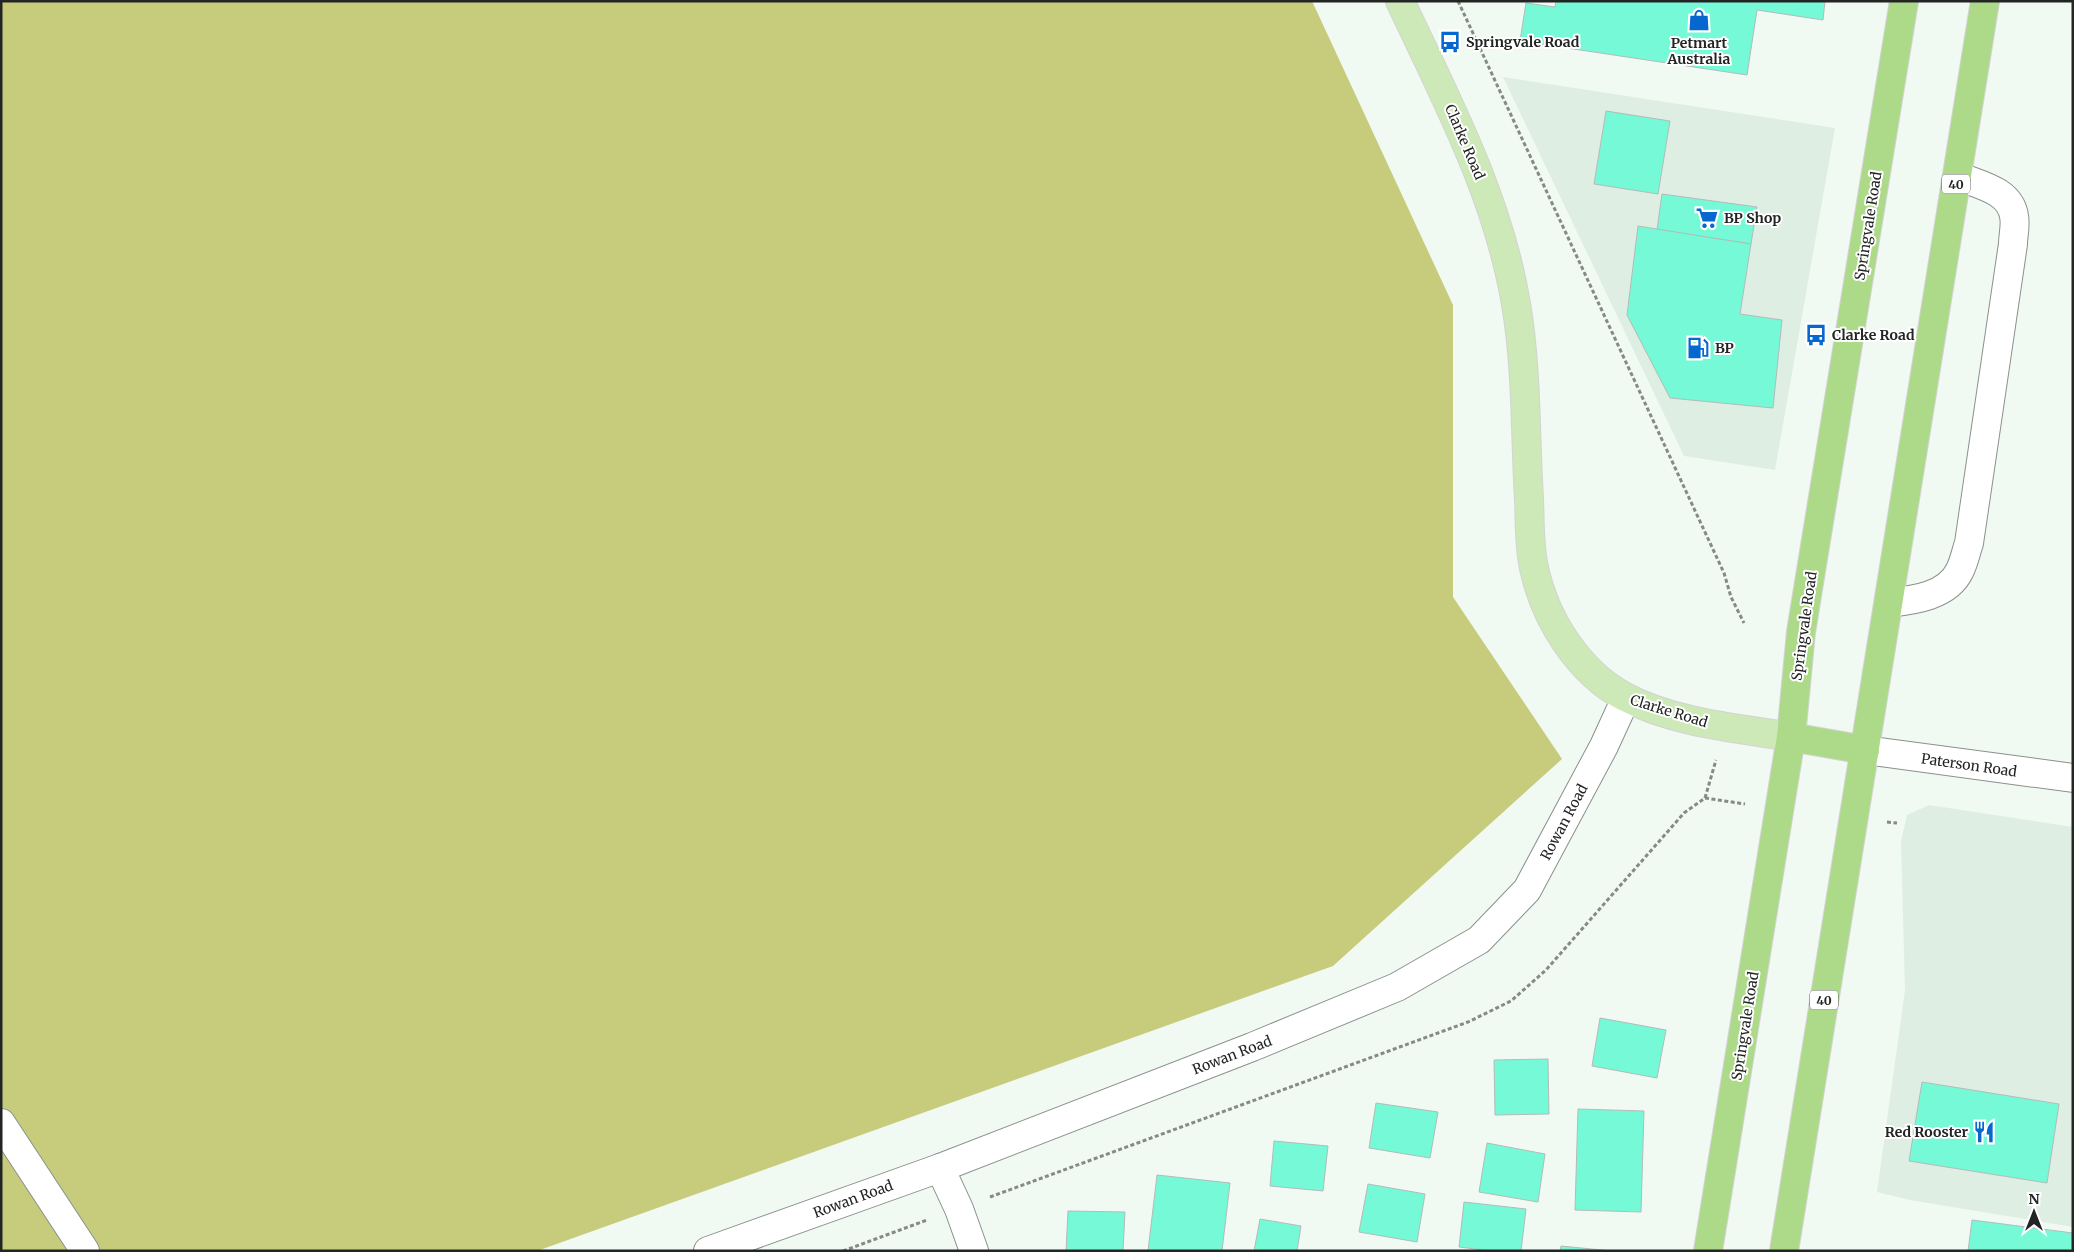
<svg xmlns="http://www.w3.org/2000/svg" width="2074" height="1252" font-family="Merriweather,serif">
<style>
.built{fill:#dfeee3}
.green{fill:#c7cc7c}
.building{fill:#75f9d6;stroke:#b2bcb9}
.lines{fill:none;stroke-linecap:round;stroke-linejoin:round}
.minor-casing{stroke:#8a918c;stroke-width:30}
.major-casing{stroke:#d3d3d3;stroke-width:30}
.highway-casing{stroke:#d3d3d3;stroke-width:30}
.path{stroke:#858a86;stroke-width:3;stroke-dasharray:4 2.5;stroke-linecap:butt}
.minor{stroke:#fff;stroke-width:28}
.major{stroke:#cee9b8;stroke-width:28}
.highway{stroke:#adda88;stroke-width:28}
.labels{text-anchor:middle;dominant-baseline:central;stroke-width:4;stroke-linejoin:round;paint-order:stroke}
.shield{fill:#fff;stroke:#646665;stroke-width:1}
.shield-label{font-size:12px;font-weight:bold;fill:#222523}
.poi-label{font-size:14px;font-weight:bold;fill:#222523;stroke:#fff;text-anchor:start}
.street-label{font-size:14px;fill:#222523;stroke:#fff}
</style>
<rect width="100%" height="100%" fill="#f1f9f3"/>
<!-- built -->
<g class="built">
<path d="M1503 77 1835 128 1775 470 1684 456Z"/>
<path d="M1929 805 2073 827V1227L1910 1200 1877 1192 1905 990 1901 841 1907 815Z"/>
</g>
<!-- green -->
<path class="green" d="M1 1H1312L1453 305V597L1562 759 1333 966 537 1251H1Z"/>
<!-- building -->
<g class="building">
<path d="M1556 1H1825L1823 20 1757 10 1747 75 1520 41 1526 3 1555 7Z"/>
<path d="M1606 111 1670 121 1658 194 1594 184Z"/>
<path d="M1662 194 1757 207 1751 244 1657 230Z"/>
<path d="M1638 226 1751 244 1740 314 1782 320 1773 408 1670 398 1627 315Z"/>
<path d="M1600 1018 1666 1030 1657 1078 1592 1066Z"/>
<path d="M1548 1059 1549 1114 1495 1115 1494 1060Z"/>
<path d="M1922 1082 2059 1104 2047 1183 1909 1161Z"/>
<path d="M1376 1103 1438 1112 1430 1158 1369 1148Z"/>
<path d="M1578 1109 1644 1111 1641 1212 1575 1210Z"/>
<path d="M1274 1141 1328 1146 1323 1191 1270 1186Z"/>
<path d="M1487 1143 1545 1154 1538 1202 1479 1192Z"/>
<path d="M1157 1175 1230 1183 1222 1251H1148Z"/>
<path d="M1368 1184 1425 1194 1417 1242 1359 1232Z"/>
<path d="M1464 1202 1526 1209 1521 1251H1491L1459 1247Z"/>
<path d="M1068 1211 1125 1212 1123 1251H1066Z"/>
<path d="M1260 1219 1301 1226 1297 1251H1254Z"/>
<path d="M1972 1220 2073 1233V1251H1968Z"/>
<path d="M1561 1246 1612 1251H1560Z"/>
</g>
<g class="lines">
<!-- minor casing -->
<g class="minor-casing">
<g id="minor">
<path d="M1889 603C1914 600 1948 596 1960 570 1964 562 1966 552 1969 543L2013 244C2013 235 2016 225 2014 216 2010 190 1979 185 1958 176"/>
<path d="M1865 750 2073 778"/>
<path d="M1 1123 85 1251"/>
<path d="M940 1168 959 1209 974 1251"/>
<path d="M708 1251 940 1168 1252 1047 1397 987 1479 940 1527 890 1604 746 1626 698"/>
</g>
</g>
<!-- major casing -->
<g class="major-casing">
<path id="major" d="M1400 1C1446 99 1498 196 1516 304 1527 368 1525 434 1529 499 1530 521 1529 546 1534 568 1545 619 1578 672 1625 697 1675 723 1736 728 1791 737"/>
</g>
<!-- highway casing -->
<g class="highway-casing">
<g id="highway">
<path d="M1791 737 1865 750"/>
<path d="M1708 1251 1791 737 1801 632 1904 1"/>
<path d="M1784 1251 1985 1"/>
</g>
</g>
<!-- path -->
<g class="path">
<path d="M1458 1 1724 573 1731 597 1744 623"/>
<path d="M1705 798 1745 804"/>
<path d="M1887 822 1897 823"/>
<path d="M990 1197 1468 1022 1511 1001 1546 970 1684 813 1705 798 1716 760"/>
<path d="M843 1251 927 1220"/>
</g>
<!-- minor -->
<use href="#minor" class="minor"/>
<!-- major -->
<use href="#major" class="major"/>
<!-- highway -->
<use href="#highway" class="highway"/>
</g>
<!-- icons -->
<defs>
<g id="shop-bare" transform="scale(1.725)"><path d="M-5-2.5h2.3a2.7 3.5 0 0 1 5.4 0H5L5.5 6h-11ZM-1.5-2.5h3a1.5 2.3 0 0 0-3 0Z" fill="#0667cf" stroke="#fff" stroke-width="2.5" paint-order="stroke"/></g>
<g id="bus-bare" transform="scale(1.725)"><path d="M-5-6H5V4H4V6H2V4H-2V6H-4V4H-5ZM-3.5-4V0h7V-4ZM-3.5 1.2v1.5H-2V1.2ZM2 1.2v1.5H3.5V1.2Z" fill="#0667cf" stroke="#fff" stroke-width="2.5" paint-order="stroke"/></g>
<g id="supermarket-bare" transform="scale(1.725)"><path d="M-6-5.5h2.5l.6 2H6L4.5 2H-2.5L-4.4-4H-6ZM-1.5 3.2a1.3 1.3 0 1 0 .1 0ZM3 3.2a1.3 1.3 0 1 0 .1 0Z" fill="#0667cf" stroke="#fff" stroke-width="2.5" paint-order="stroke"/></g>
<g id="fuel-bare" transform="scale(1.725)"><path d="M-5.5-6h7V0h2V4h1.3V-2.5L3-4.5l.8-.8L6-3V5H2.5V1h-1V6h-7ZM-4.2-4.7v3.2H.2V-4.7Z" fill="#0667cf" stroke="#fff" stroke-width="2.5" paint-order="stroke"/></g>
<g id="restaurant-bare" transform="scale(1.725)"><path d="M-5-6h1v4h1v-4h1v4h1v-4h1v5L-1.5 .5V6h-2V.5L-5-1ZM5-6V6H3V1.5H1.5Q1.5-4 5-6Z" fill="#0667cf" stroke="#fff" stroke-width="2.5" paint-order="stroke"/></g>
</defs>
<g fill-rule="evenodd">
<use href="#shop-bare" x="1699" y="20"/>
<use href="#bus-bare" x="1450" y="42"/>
<use href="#supermarket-bare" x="1707" y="218"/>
<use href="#bus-bare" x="1816" y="335"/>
<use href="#fuel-bare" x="1698" y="348"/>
<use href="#restaurant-bare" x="1984" y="1132"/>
</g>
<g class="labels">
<!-- shield labels -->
<g class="shield">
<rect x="1942" y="174.5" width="28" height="19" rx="4"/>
<rect x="1810" y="990.5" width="28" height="19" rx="4"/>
</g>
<g class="shield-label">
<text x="1956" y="184">40</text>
<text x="1824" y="1000">40</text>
</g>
<!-- poi labels -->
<g class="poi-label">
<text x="1466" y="42">Springvale Road</text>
<text x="1699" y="43" text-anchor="middle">Petmart<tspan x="1699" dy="16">Australia</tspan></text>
<text x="1724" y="218">BP Shop</text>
<text x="1832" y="335">Clarke Road</text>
<text x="1715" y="348">BP</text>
<text x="1968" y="1132" text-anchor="end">Red Rooster</text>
</g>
<!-- street labels -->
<g class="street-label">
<text transform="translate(1465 142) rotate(67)">Clarke Road</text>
<text transform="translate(1868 226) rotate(-81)">Springvale Road</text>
<text transform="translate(1804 626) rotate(-82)">Springvale Road</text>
<text transform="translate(1669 711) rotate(17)">Clarke Road</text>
<text transform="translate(1969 765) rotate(8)">Paterson Road</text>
<text transform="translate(1564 822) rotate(-62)">Rowan Road</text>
<text transform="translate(1745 1026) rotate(-81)">Springvale Road</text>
<text transform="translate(1232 1055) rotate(-21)">Rowan Road</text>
<text transform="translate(853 1199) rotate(-20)">Rowan Road</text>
</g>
</g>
<!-- border -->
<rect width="2074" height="1252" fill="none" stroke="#222523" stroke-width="5"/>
<!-- north arrow -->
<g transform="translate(2034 1212)" stroke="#ffffff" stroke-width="4" paint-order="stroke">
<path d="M0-4L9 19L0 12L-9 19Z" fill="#222523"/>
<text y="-8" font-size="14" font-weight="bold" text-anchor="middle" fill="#222523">N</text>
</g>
</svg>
